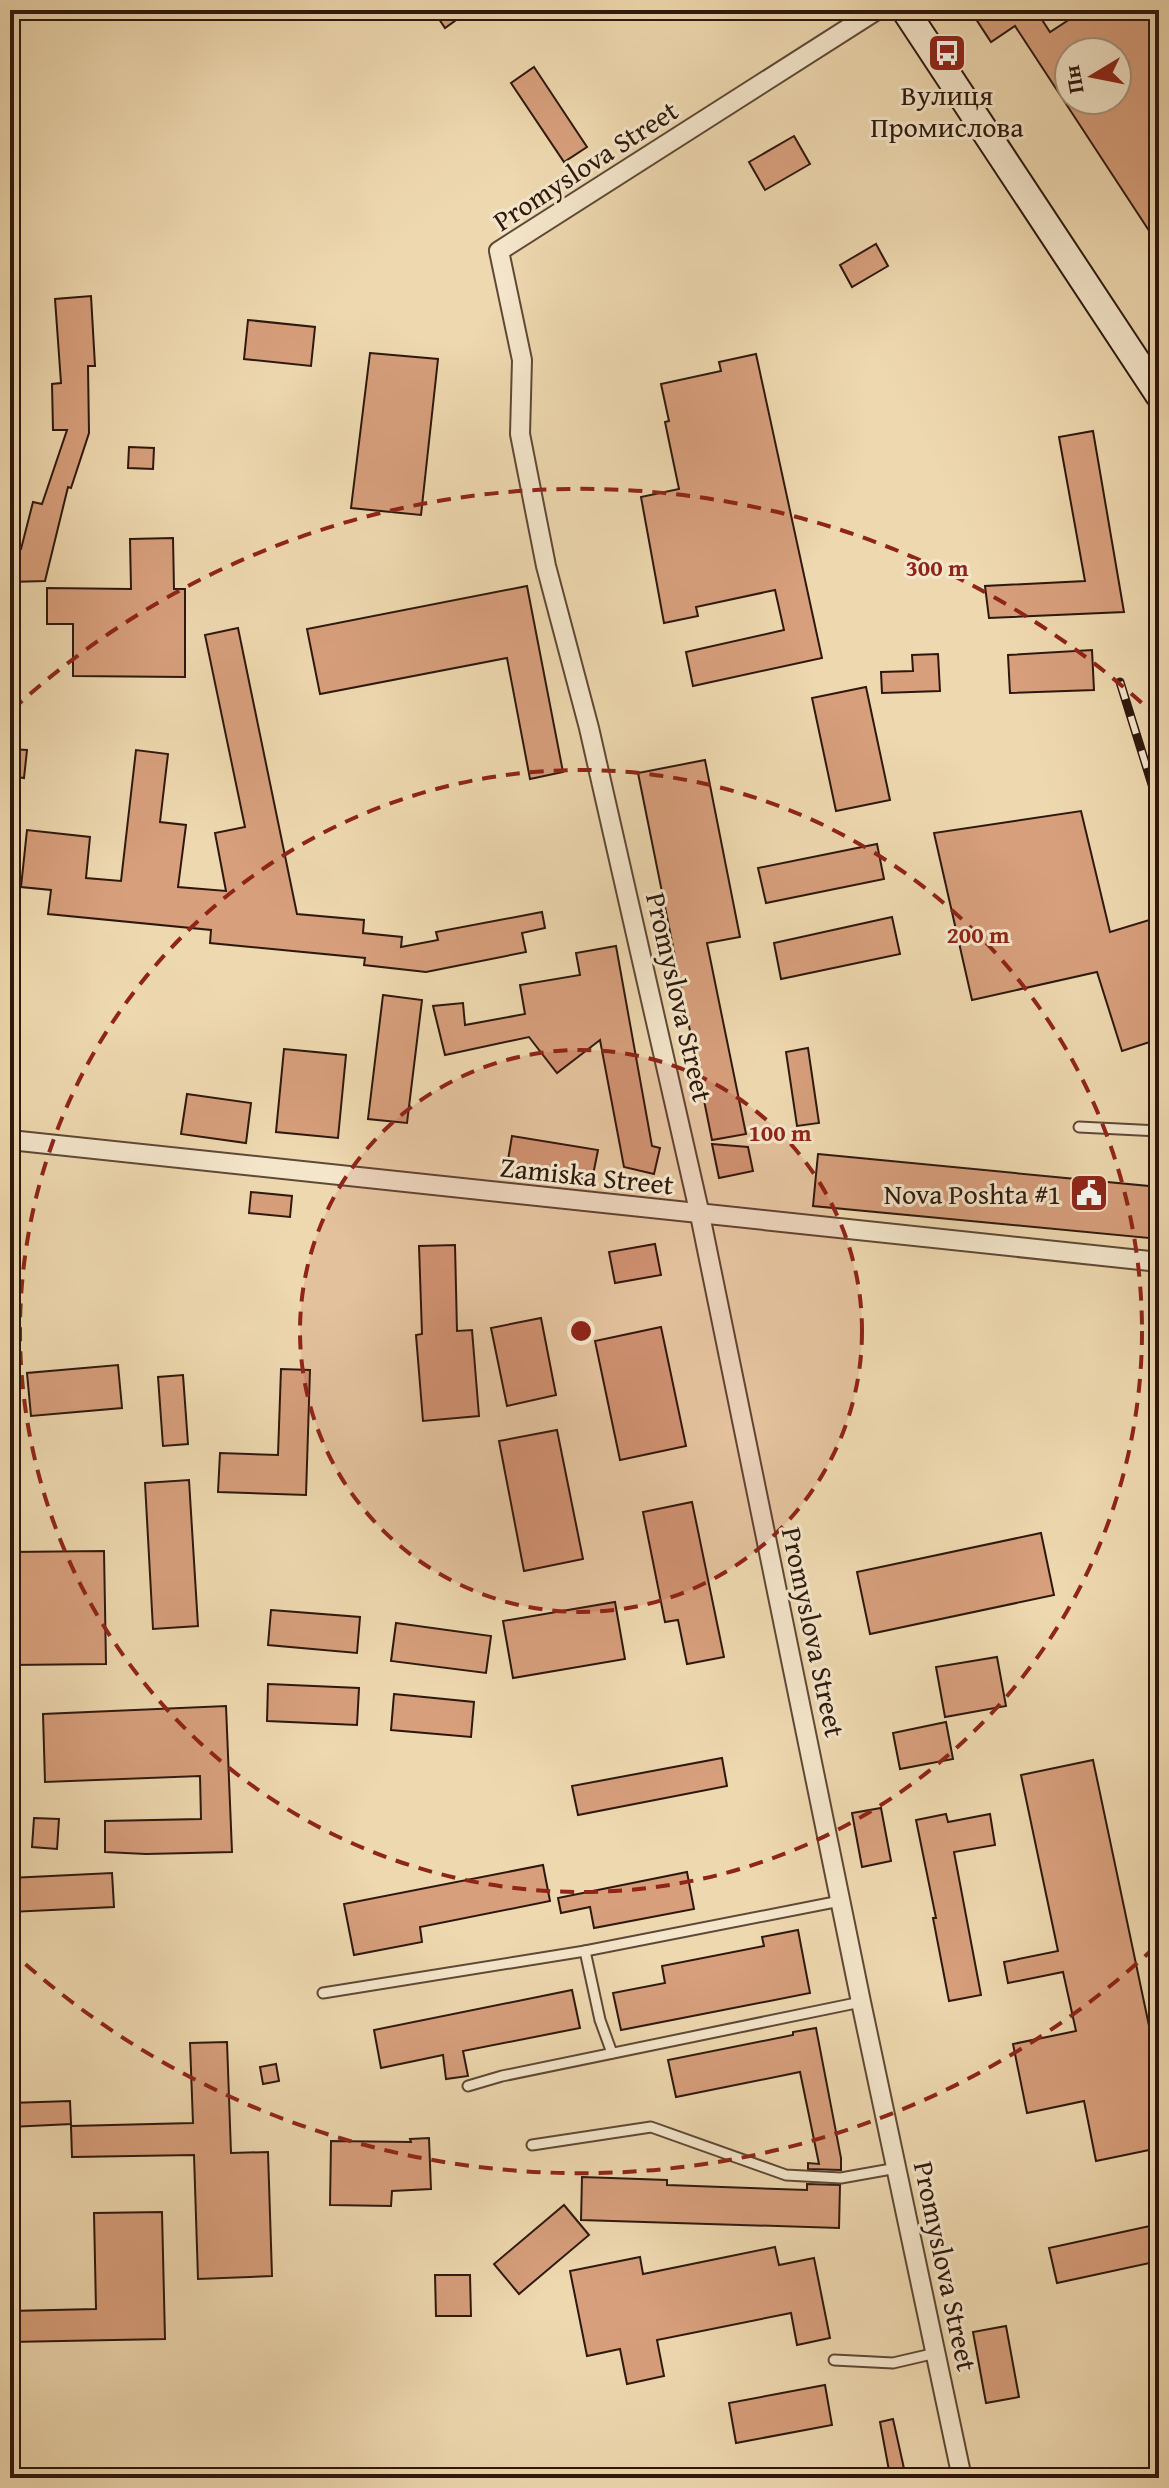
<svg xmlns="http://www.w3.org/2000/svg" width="1169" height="2488" font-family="'Gentium Book Plus',serif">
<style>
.building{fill:#d79f7c;stroke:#2e180d;stroke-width:2;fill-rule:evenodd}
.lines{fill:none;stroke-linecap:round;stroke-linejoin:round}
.lane-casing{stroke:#5e4836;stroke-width:13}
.street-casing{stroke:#5e4836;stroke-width:22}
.secondary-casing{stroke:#2e180d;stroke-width:30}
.lane{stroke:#f4e6cb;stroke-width:9}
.street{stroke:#f4e6cb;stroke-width:18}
.secondary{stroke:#f4e6cb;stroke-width:26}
.rail-casing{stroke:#2e180d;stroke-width:9}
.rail{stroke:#f4e6cb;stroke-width:6;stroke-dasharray:18;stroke-linecap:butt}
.ring{fill:none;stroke:#8f2418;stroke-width:4;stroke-dasharray:14 10}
.labels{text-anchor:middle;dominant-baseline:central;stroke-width:6;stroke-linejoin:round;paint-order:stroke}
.poi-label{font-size:28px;fill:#2e180d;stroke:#f4e6cb}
.street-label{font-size:28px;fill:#2e180d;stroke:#f4e6cb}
.centre{fill:#8f2418;stroke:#f4e6cb;stroke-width:4}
.ring-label{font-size:24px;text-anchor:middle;font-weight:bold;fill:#8f2418;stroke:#f4e6cb;stroke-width:6;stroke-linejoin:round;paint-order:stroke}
</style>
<rect width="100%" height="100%" fill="#eed8af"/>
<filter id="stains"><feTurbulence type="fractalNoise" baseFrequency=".0025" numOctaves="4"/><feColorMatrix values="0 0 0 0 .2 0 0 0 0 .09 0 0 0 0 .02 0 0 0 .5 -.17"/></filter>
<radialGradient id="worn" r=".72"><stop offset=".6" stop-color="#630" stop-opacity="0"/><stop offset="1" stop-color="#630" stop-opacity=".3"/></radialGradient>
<!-- building -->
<g class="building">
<path d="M433 10H470L445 28Z"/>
<path d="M970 10H1040L1037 12 1050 32 1084 10H1159V246L1015 26 991 42ZM1069 52H1117V100H1069Z"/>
<path d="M534 67 587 147 564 162 511 83Z"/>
<path d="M794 136 810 164 765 190 749 162Z"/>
<path d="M876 244 888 266 852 287 840 265Z"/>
<path d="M91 296 95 366H88L89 433 71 488 68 487 45 581 10 582V549H21L33 502 42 504 67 430H53L52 384 61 383 55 299Z"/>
<path d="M248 320 315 327 311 366 244 359Z"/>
<path d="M370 353 438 359 421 515 351 508Z"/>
<path d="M756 354 822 658 693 686 686 652 784 630 775 590 696 607 698 616 664 623 641 497 679 489 665 422 669 421 661 384 721 371 719 362Z"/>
<path d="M1093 431 1124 612 989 618 985 586 1085 581 1059 437Z"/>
<path d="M129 447 154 448 153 469 128 468Z"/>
<path d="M173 538 174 589H185V677L73 676V624H47V588L131 589 130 539Z"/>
<path d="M527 586 563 772 530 779 507 658 320 694 307 629Z"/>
<path d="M238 628 297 914 364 920 363 933 402 937 401 947 438 940 436 932 542 912 545 928 522 933 526 952 426 972 364 965 365 958 210 943 211 930 48 914 51 890 21 887 27 830 90 837 86 878 121 881 136 750 168 754 160 822 186 825 178 887 226 891 215 833 245 827 205 635Z"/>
<path d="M1092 650 1094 690 1010 693 1008 655Z"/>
<path d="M938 654 940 691 882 693 881 672 913 671 912 655Z"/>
<path d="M866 687 890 800 836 811 812 698Z"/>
<path d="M10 749 27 750 24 778 10 776Z"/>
<path d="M705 760 740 937 707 943 746 1134 712 1140 638 773Z"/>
<path d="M1081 811 1110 932 1159 917V1039L1122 1051 1097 972 972 1000 934 833Z"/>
<path d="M877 844 884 879 766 903 758 868Z"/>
<path d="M892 917 900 954 781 979 774 943Z"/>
<path d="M616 946 652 1146 660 1148 654 1174 624 1167 600 1040 557 1073 529 1037 445 1055 433 1006 463 1003 465 1025 525 1014 520 985 580 975 576 953Z"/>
<path d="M383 995 422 1000 407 1123 368 1119Z"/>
<path d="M808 1048 819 1123 797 1126 786 1052Z"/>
<path d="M284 1049 346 1055 338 1138 276 1132Z"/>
<path d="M187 1094 251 1103 246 1143 181 1134Z"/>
<path d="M512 1136 598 1150 592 1180 507 1166Z"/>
<path d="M712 1144 748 1147 753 1171 719 1178Z"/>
<path d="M818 1154 1159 1187V1239L813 1206Z"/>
<path d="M251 1192 292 1196 290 1217 249 1213Z"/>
<path d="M655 1244 661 1275 615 1283 609 1252Z"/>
<path d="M455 1245 457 1331 472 1330 479 1416 423 1421 416 1335 422 1334 419 1246Z"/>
<path d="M541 1318 556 1395 507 1406 491 1328Z"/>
<path d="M661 1327 686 1446 620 1460 595 1341Z"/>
<path d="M118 1365 122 1408 31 1416 27 1373Z"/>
<path d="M281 1369 310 1370 306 1495 218 1492 220 1453 278 1455Z"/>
<path d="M183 1375 188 1444 163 1446 158 1377Z"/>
<path d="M557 1430 583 1559 524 1571 499 1441Z"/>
<path d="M189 1480 198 1626 153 1629 145 1483Z"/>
<path d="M692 1502 724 1657 687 1664 678 1620 665 1622 643 1512Z"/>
<path d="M1041 1533 1054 1595 870 1634 857 1572Z"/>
<path d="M104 1551 106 1664 10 1665V1552Z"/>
<path d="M615 1602 625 1659 513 1678 503 1621Z"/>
<path d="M271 1610 360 1617 357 1653 268 1645Z"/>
<path d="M396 1623 491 1636 486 1673 391 1661Z"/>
<path d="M997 1657 1006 1706 945 1717 936 1667Z"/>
<path d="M268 1684 359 1688 357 1725 267 1721Z"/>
<path d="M394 1694 474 1702 471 1737 391 1730Z"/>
<path d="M226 1706 232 1852 146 1854 105 1852V1821L201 1819 200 1776 45 1782 43 1714Z"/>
<path d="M946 1722 953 1759 900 1769 893 1733Z"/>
<path d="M722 1758 727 1786 578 1815 572 1786Z"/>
<path d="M1093 1760 1159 2073V2148L1096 2161 1084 2101 1027 2113 1013 2044 1076 2031 1063 1972 1008 1983 1004 1962 1058 1951 1021 1775Z"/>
<path d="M881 1808 891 1861 862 1867 852 1813Z"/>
<path d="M946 1814 948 1822 990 1814 995 1845 954 1852 981 1995 949 2001 933 1918H936L916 1820Z"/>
<path d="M34 1818 59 1819 57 1849 32 1847Z"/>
<path d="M543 1865 550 1901 420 1927 422 1942 354 1955 344 1904Z"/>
<path d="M687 1872 694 1909 594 1928 590 1907 561 1913 558 1898Z"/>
<path d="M112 1873 114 1907 10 1912V1878Z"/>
<path d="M798 1930 810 1993 621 2030 613 1993 665 1983 662 1966 764 1946 762 1937Z"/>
<path d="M572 1990 580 2028 463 2051 468 2076 446 2079 443 2055 381 2068 374 2030Z"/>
<path d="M816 2028 841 2158V2170L808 2169V2163L819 2164 800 2072 676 2097 668 2060 793 2035V2032Z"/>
<path d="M227 2042 231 2153 268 2152 272 2276 198 2279 194 2155 72 2157 71 2126 193 2123 190 2043Z"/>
<path d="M276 2064 279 2081 263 2084 260 2067Z"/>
<path d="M70 2101 71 2124 10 2127V2103Z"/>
<path d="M429 2138 431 2189 392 2191 391 2206 330 2205 331 2141 411 2142 410 2139Z"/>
<path d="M582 2177 667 2180V2185L807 2190V2184L840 2185 839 2228 581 2220Z"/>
<path d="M564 2205 589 2235 519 2294 494 2264Z"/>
<path d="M162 2212 165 2339 10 2342V2311L96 2309 94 2213Z"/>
<path d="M1159 2224V2261L1057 2283 1049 2248Z"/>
<path d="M775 2247 779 2265 814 2258 830 2338 797 2345 791 2313 657 2340 664 2376 627 2384 620 2349 587 2356 570 2271 640 2257 643 2274Z"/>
<path d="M435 2275H470L471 2316H436Z"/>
<path d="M1006 2326 1019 2397 986 2403 973 2332Z"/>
<path d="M825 2385 832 2425 736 2443 729 2403Z"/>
<path d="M893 2419 905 2473 890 2476 880 2422Z"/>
</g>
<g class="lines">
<!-- lane casing -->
<g class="lane-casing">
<g id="lane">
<path d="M1079 1127 1159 1131"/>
<path d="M585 1951 840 1901"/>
<path d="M323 1993 585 1951 600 2020 612 2053"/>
<path d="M468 2086 502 2076 861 2002"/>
<path d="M532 2145 651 2127 786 2175 841 2178 897 2168"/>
<path d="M834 2360 893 2363 936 2353"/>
</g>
</g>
<!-- street casing -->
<g class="street-casing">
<g id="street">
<path d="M877 10 499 251 522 360 520 434 546 566 589 728 700 1215 861 2002 962 2478"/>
<path d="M10 1140 1159 1262"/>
</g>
</g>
<!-- secondary casing -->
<g class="secondary-casing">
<path id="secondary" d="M905 10 1159 395"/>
</g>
<!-- lane -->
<use href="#lane" class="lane"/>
<!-- street -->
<use href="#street" class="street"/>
<!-- secondary -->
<use href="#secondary" class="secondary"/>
<!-- rail casing -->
<g class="rail-casing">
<path id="rail" d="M1120 682 1159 807"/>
</g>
<!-- rail -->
<use href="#rail" class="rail"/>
</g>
<!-- distance rings -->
<circle cx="581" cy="1331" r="281" fill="#8f2418" fill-opacity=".12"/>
<g class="ring">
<circle cx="581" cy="1331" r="281"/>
<circle cx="581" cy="1331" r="561"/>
<path d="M1155 1947A842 842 0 0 1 12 1952M12 710A842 842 0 0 1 1155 715"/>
</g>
<!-- icons -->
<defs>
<g id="bus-square" transform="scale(2)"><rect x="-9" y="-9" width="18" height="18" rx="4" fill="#8f2418" stroke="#f4e6cb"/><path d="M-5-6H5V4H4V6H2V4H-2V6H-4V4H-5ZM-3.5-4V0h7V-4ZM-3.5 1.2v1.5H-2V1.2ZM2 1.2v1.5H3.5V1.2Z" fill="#fff"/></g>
<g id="civic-square" transform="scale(2)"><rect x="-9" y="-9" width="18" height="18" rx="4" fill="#8f2418" stroke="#f4e6cb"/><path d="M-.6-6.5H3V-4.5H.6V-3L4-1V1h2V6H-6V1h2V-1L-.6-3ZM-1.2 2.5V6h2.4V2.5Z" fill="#fff"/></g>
</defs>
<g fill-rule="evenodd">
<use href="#bus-square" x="947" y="53"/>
<use href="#civic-square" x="1089" y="1193"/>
</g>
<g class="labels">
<!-- poi labels -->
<g class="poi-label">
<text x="947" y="94">Вулиця<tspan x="947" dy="32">Промислова</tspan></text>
<text x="1061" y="1193" text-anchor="end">Nova Poshta #1</text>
</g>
<!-- street labels -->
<g class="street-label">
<text transform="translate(585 165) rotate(-33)">Promyslova Street</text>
<text transform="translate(680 997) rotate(77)">Promyslova Street</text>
<text transform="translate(587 1175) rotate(6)">Zamiska Street</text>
<text transform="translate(814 1632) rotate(78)">Promyslova Street</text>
<text transform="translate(946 2266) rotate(78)">Promyslova Street</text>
</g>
</g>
<circle cx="581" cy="1331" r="12" class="centre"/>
<g class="ring-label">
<text x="937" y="576">300 m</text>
<text x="978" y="943">200 m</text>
<text x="780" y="1141">100 m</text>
</g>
<!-- margin -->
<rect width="1169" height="2488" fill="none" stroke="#eed8af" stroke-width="40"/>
<rect x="12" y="12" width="1145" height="2464" fill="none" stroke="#2e180d" stroke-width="4"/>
<rect x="20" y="20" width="1129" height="2448" fill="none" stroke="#2e180d" stroke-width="2"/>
<!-- north arrow -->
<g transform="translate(1093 76) rotate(260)"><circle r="38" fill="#f4e6cb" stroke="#a5947f" stroke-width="2"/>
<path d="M0-6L14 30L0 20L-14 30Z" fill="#8f2418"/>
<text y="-12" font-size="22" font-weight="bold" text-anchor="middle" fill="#2e180d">Пн</text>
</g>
<rect width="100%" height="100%" filter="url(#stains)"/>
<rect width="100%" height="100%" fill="url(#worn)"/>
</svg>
